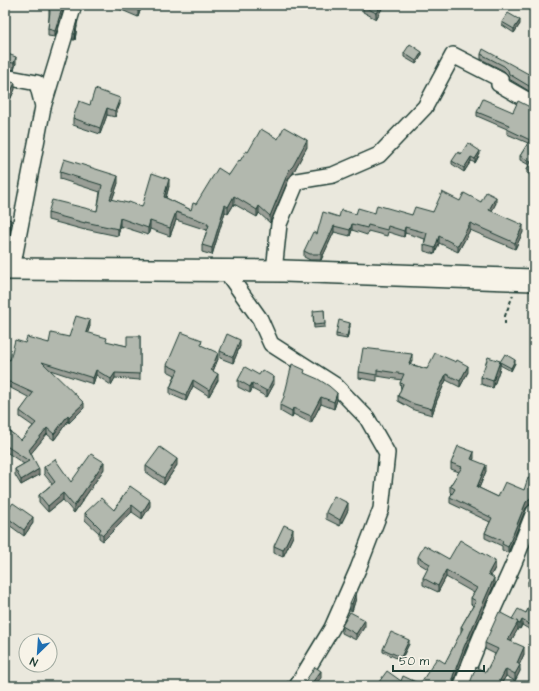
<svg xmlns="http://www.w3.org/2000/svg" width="539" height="691" font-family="'Architects Daughter',sans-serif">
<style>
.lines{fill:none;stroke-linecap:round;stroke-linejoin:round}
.street-casing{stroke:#1f3d34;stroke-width:18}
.secondary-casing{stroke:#1f3d34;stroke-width:24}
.path{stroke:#1f3d34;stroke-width:2;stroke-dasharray:4 3;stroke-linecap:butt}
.street{stroke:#f7f3e8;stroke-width:15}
.secondary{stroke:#f7f3e8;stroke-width:21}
.wall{fill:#999e96;stroke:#1f3d34}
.shaded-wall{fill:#7d817a;stroke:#1f3d34}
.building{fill:#b2b8ae;stroke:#1f3d34}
</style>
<rect width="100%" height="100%" fill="#eae8dd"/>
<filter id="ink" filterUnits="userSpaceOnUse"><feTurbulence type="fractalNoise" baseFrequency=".025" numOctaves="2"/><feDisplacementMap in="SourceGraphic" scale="8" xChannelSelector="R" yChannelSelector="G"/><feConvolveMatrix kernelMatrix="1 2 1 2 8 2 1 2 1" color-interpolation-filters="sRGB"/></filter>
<g filter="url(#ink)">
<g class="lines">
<!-- street casing -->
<g class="street-casing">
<g id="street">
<path d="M5 77 37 83 43 106"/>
<path d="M12 269 43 107 74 5"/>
<path d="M225 270 260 319 271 344 335 385 367 418 387 453 381 509 358 569 332 628 297 686"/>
<path d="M274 271 279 224 297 181 333 175 379 155 425 107 453 55 500 79 499 84 534 104"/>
<path d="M462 686C475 646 493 610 510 572 519 552 526 532 534 512"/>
</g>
</g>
<!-- secondary casing -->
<g class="secondary-casing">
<path id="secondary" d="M5 269 284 271 534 280"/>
</g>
<!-- path -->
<path class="path" d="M505 324V316L513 295"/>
<!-- street -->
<use href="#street" class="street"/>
<!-- secondary -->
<use href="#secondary" class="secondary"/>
</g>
<!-- wall -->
<g class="wall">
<path d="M64 5V8L55 37 48 36V29L49 17V10Z"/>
<path d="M110 5H142L138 17Z"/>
<path d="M384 5 376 19 363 12V6Z"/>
<path d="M502 22 520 24 514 33 502 25Z"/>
<path d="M77 26 75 40H73V34Z"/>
<path d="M5 53 16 63 14 70 6 68Z"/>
<path d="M404 53 422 55 416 64 404 57Z"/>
<path d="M481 54 534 77V94L509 79 508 75 504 71 481 59Z"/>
<path d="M5 80 15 89 10 100 5 97Z"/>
<path d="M120 104 115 117 107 115 100 134 73 125V118Z"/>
<path d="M534 109V177L527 173V169L529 165 520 160V156L528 143 507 134V129L477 116V112H513Z"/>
<path d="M278 139 307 147 293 173 289 178 270 223 259 213 257 217 234 204 228 214 225 212 212 255 202 252V245L207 230 176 220 170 236 150 229 148 235 120 226 118 236 85 229V230L48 220V213L97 211 100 192 60 179V172L118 183 112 200 142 207 169 186 166 198 191 210 229 175 248 152Z"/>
<path d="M461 154H480L475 163 471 161 464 172 452 164V161Z"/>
<path d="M460 201 496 203 491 212 523 232 515 249 470 230 458 252 439 243 435 254 424 251V245L425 239 405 233 404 237 388 232 387 236 368 231 367 235 352 230 350 236 334 232 321 260H310L304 257V251L317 234 339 217 356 214 375 213 412 215 433 212Z"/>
<path d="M5 217 11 226 6 248H5Z"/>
<path d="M324 310 325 327 314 328 313 315Z"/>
<path d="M90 326 87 333 107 342 127 346 140 336V380L115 378 111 385 96 375 93 384 50 370 84 408 69 423 68 421 54 440 47 434 31 453 39 475 21 485 15 475V469L24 464 5 451V428L21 440 33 426 20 417V411L30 398 5 385V358L10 360 25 343H49L69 337Z"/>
<path d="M350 326 347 339 336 337V334Z"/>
<path d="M202 346 218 359 213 371 218 380 209 396 193 386 186 401 170 394V388L175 375 167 371V365Z"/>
<path d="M240 346 233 363 220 358V351Z"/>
<path d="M412 360 410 364 427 369 468 372 460 387 446 380 437 400 432 415 414 410 398 401V396L401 389 400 383 402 380 377 376V381L359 378V372Z"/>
<path d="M500 362 515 363 511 371 500 365Z"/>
<path d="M500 368 493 388 481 384V377Z"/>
<path d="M305 374 337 400 334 409 321 404 311 423 293 414 292 418 280 411V405Z"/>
<path d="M238 380 274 384 267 397 252 389 250 393 238 387Z"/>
<path d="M474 458 473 460 486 471 479 488 498 497 524 490 534 480V503L529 505 526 508 508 553 502 550V546L485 538V533L490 522 450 503V497L452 494 450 492V486L459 472 451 469V463Z"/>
<path d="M177 465 164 485 146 472V466Z"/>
<path d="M44 467 71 482 104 469 74 513 63 500 48 512 39 502V495L52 484 44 474Z"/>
<path d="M130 486 150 506 142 519 132 512 103 541 99 538V533L85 520V513L114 510Z"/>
<path d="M348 510 340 526 326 519V512Z"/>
<path d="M5 514 33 523 24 536 5 522Z"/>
<path d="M534 530V543L532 542V536Z"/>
<path d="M293 536 283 557 274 553V546Z"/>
<path d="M418 557 449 559 495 568 491 576 494 585 464 653 454 682 456 686H376L401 681 420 684 445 663 461 633V627L473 606 471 604V598L474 593 446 577 438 592 423 585V578L428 569 418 563Z"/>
<path d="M534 571V591L528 588V582Z"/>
<path d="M356 598 352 611 350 610V603Z"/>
<path d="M534 598V632L522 625 520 629 518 628 511 641 524 654 519 665 520 671 515 681 506 676 500 686H468L486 672 495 654 485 649V643L512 619 526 613Z"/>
<path d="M342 626H365L356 640 342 633Z"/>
<path d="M409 644 401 660 383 652V649Z"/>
</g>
<!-- shaded-wall -->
<g class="shaded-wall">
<path d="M63 5H64V8L55 37V31Z"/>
<path d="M140 5H142L138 17V10Z"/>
<path d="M381 5H384L376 19V13Z"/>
<path d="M77 20V26L75 40V34Z"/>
<path d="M520 20V24L514 33V29Z"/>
<path d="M422 52V55L416 64V61Z"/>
<path d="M16 57V63L14 70V63Z"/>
<path d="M5 62H6V68L5 69Z"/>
<path d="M15 83V89L10 100V93Z"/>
<path d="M120 98V104L115 117V111Z"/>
<path d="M107 108V115L100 134V128Z"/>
<path d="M307 140V147L293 173 289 178 270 223V216L289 170Z"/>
<path d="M480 151V154L475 163V159Z"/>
<path d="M471 157V161L464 172V168Z"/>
<path d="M118 176V183L110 206V199Z"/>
<path d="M169 179V186L164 204V197Z"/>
<path d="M234 196V204L228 214V207Z"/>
<path d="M496 197V203L489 217V210Z"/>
<path d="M225 205V212L212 255V248Z"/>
<path d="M259 206V213L257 217V210Z"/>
<path d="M176 212V220L170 236V228Z"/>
<path d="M120 218V226L118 236V229Z"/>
<path d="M11 220V226L6 248V242Z"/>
<path d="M150 221V229L148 235V228Z"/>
<path d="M470 223V230L458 252V246Z"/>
<path d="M352 224V230L350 236V230Z"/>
<path d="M523 225V232L515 249V243Z"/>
<path d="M334 226V232L321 260V254Z"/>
<path d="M405 227V233L404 237V231Z"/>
<path d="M439 236V243L435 254V248Z"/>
<path d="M90 320V326L86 338V332Z"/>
<path d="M350 323V326L347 339V336Z"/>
<path d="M240 340V346L233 363V357Z"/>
<path d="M218 353V359L211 376V370Z"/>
<path d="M412 354V360L409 370V364Z"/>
<path d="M515 360V363L511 371V368Z"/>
<path d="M500 361V368L493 388V381Z"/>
<path d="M468 366V372L460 387V381Z"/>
<path d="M96 370V375L93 384V378Z"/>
<path d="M115 373V378L111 385V379Z"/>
<path d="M218 374V380L209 396V390Z"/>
<path d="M446 374V380L437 400 432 415V409L437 394Z"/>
<path d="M274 377V384L267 397V391Z"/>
<path d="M193 380V386L186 401V395Z"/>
<path d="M252 383V389L250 393V387Z"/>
<path d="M337 393V400L334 409V402Z"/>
<path d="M321 397V404L311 423V416Z"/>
<path d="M84 403V408L69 423V417Z"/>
<path d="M293 408V414L292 418V411Z"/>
<path d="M68 415V421L54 440V434Z"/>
<path d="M47 428V434L29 456V450Z"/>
<path d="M474 452V458L471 465V459Z"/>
<path d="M177 459V465L164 485V478Z"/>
<path d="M104 462V469L74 513V506Z"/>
<path d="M486 465V471L477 493V487Z"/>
<path d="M39 469V475L21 485V480Z"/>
<path d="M63 493V500L48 512V506Z"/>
<path d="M533 497V503L529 505 526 508 508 553V547L526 502 529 499Z"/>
<path d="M150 500V506L142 519V513Z"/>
<path d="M348 503V510L340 526V520Z"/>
<path d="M132 505V512L103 541V535Z"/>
<path d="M33 517V523L24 536V530Z"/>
<path d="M293 529V536L283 557V550Z"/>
<path d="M495 561V568L488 580V574Z"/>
<path d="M446 570V577L438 592V586Z"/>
<path d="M494 578V585L464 653 453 683V676L464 647Z"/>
<path d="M356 592V598L352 611V604Z"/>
<path d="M365 620V626L356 640V634Z"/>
<path d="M522 620V625L520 629V624Z"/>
<path d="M518 622V629L508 646V640Z"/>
<path d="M409 640V644L401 660V657Z"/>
<path d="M524 647V654L517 670V663Z"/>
<path d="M520 665V671L515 681V674Z"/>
<path d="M506 669V676L500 686H497Z"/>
<path d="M321 671V678L314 686 311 684Z"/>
</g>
<!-- building -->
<g class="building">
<path d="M51 5H63L55 31 48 29 50 11 49 10Z"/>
<path d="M125 5H140L138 10Z"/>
<path d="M364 5H381L376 13 363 6Z"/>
<path d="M508 13 520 20 514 29 502 22Z"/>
<path d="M77 20 75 34H73Z"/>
<path d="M410 44 422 52 416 61 404 53Z"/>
<path d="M483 49 534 77V89L509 74 508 70 504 66 481 54Z"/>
<path d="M5 53 16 57 14 63 6 62H5Z"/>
<path d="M5 80 15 83 10 93 5 91Z"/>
<path d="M95 89 120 98 115 111 107 108 100 128 73 118 79 101 90 105Z"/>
<path d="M483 99 513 112 518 101 534 109V173L527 169 531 162 520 156 530 140 507 129 509 125 477 112Z"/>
<path d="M284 127 307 140 293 166 289 170 270 216 259 206 257 210 234 196 228 207 225 205 212 248 202 245 209 225H207L208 223 176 212 170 228 150 221 148 228 120 218 118 229 85 222V223L48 213 52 200 97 211 102 185 60 172 64 159 118 176 110 199 128 203 129 202 142 207 152 173 169 179 164 197 191 210 193 203 196 204 218 168 229 175 239 160 240 161 246 151 248 152 261 129 278 139Z"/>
<path d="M468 143 480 151 475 159 471 157 464 168 452 161 458 152 461 154Z"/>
<path d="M442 192 460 201 464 193 481 202 486 192 496 197 489 210 523 225 515 243 470 223 458 246 439 236 435 248 424 245 427 233 405 227 404 231 388 226 387 230 368 225 367 228 352 224 350 230 334 226 321 254H310L304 251 313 232 317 234 323 212 339 217 341 210 356 214 358 208 375 213 377 205 412 215 415 207 433 212Z"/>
<path d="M5 217 11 220 6 242 5 241Z"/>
<path d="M324 310 325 324 314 325 313 311Z"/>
<path d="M76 316 90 320 86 332 107 338 106 341 127 346V336H140V374L115 373 111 379 96 370 93 378 42 362 84 403 69 417 68 415 54 434 47 428 29 450 39 469 21 480 15 469 29 461 5 445V428L21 440 36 423 20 411 33 393 5 380V358L10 360 15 340 25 343 27 337 49 343 51 333 69 337Z"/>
<path d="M339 320 350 323 347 336 336 334Z"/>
<path d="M181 332 202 340 201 345 218 353 211 370 218 374 209 390 193 380 186 395 170 388 178 370 167 365Z"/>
<path d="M227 334 240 340 233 357 220 351Z"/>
<path d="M363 348 412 354 409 364 427 369 435 353 456 362 457 360 468 366 460 381 446 374 437 394 432 409 414 404 398 396 403 384 400 383 404 374 377 370V375L359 372Z"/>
<path d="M505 354 515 360 511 368 500 362Z"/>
<path d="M488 357 500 361 493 381 481 377Z"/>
<path d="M292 364 305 370 304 373 318 379 329 386 337 393 334 402 321 397 311 416 293 408 292 411 280 405 284 397Z"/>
<path d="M245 367 259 375 262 370 274 377 267 391 252 383 250 387 238 380Z"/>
<path d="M458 446 474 452 471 459 486 465 477 487 498 497 505 482 524 490 528 478 534 480V497L529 499 526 502 508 547 502 544 503 541 485 533 492 518 450 497 455 489 450 486 462 467 451 463Z"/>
<path d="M160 447 177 459 164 478 146 466Z"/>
<path d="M91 454 104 462 74 506 63 493 48 506 39 495 55 482 44 467 55 459 71 482Z"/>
<path d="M130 486 150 500 142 513 132 505 103 535 99 532 101 529 85 513 101 498 114 510Z"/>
<path d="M334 496 348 503 340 520 326 512Z"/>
<path d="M13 503 33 517 24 530 5 516V514Z"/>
<path d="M284 525 293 529 283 550 274 546Z"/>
<path d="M534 530V536H532Z"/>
<path d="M460 540 495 561 488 574 494 578 464 647 453 676V681L456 686H376L387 671 401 681 403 676 420 684 437 658 445 663 463 628 461 627 476 601 471 598 477 588 446 570 438 586 423 578 430 564 418 557 424 545 449 559Z"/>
<path d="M534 571V585L528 582Z"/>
<path d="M355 592H356L352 604 350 603Z"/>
<path d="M534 598V627L522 620 520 624 517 623 518 622 512 619 518 609 526 613Z"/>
<path d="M350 612 365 620 356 634 342 626Z"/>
<path d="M499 612 518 622 508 640 524 647 517 663 520 665 515 674 506 669 497 686H468L470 683 476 667 486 672 498 649 485 643Z"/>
<path d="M391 632 409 640 401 657 383 649Z"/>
<path d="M315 667 321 671 311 684 314 686H302Z"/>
<path d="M288 681 289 684 291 686H284Z"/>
</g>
</g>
<!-- margin -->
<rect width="539" height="691" fill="none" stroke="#f7f3e8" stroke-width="20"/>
<rect x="10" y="10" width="519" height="671" fill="none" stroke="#1f3d34" stroke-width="1.5" filter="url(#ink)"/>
<!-- north arrow -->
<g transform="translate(38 653) rotate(205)"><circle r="19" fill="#f7f3e8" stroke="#a1aaa0"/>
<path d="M0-3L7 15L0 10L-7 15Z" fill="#1f6fb2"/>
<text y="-6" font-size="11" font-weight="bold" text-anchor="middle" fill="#1f3d34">N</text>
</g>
<!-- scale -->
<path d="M393 665v6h91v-6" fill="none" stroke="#1f3d34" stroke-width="2"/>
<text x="399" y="665" font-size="12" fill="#1f3d34" stroke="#f7f3e8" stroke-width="3" paint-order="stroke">50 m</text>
</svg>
